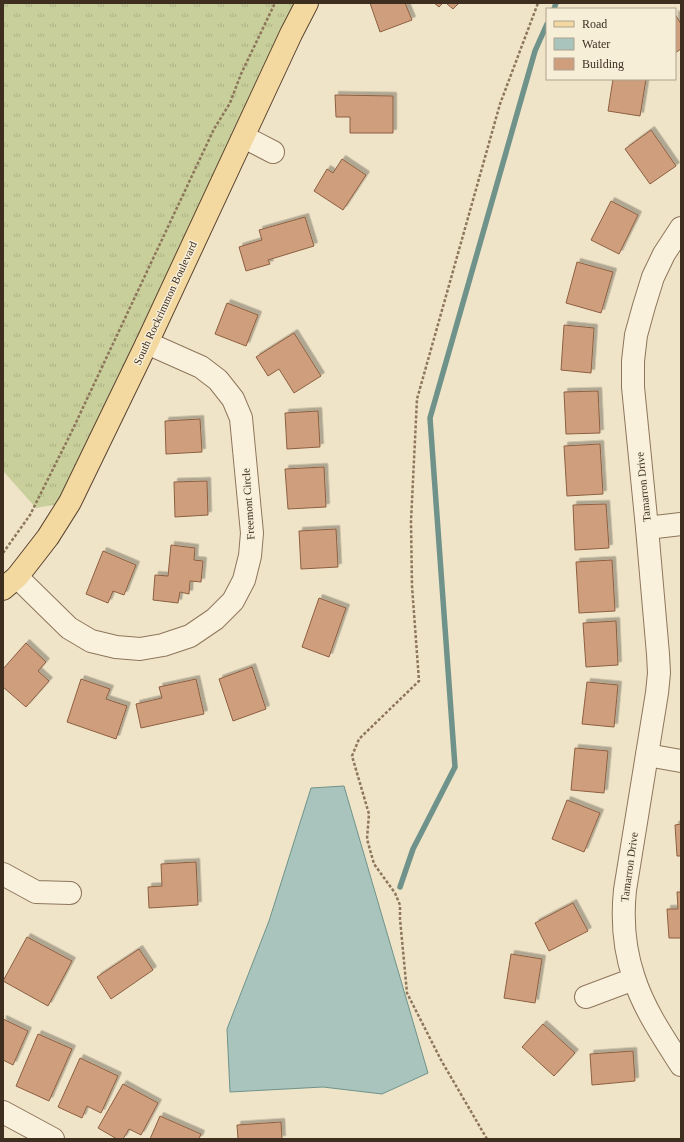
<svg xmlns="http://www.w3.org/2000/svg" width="684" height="1142" font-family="Georgia,serif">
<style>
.grass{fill:url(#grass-tufts)}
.water{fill:#a9c4bc;stroke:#6f938a}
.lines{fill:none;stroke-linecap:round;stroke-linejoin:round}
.stream{stroke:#6f938a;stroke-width:5.5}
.building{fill:#cf9f7d;stroke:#8d5f41;filter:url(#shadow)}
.minor-casing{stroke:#8d765c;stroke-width:24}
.major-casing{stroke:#5b4430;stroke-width:24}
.path{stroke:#8d765c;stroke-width:2.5;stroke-dasharray:3 2;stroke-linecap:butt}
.minor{stroke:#faf1dc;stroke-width:22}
.major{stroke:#f3d9a0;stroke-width:22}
.labels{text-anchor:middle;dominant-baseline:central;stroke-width:3;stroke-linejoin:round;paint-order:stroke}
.street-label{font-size:11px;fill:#3d2e20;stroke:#f7eed8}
</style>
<defs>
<pattern id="grass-tufts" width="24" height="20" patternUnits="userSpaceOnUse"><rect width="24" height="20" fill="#c9cf9b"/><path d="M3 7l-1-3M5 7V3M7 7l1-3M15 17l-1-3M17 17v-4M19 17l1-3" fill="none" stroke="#aeb285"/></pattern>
<filter id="shadow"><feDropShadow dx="3.5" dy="-3.5" stdDeviation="0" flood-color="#0004"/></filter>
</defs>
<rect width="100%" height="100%" fill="#f0e4c8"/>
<!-- grass -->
<path class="grass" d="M3 3H311L70 502 36 508 3 471Z"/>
<!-- water -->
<path class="water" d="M344 786 428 1073 382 1094 323 1087 230 1092 227 1029 269 921 311 788Z"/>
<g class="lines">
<!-- stream -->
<g class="stream">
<path d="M554 9 556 3"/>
<path d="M400 887 413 849 455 767 430 418 535 51 547 24"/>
</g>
</g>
<!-- building -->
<g class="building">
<path d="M370 3H405L412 20 380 32Z"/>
<path d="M434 3H443L439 7Z"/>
<path d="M446 3H459L453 9Z"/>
<path d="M675 14 681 24V49L675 53Z"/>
<path d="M613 79H646L640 116 608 111Z"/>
<path d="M335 95 393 96V133H350V117H336Z"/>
<path d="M651 130 676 166 650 184 625 149Z"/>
<path d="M342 159 366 175 343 210 314 191 327 169 333 173Z"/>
<path d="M611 201 638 215 619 254 591 240Z"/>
<path d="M305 217 314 246 268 260 270 264 246 271 239 247 262 240 259 230Z"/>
<path d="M577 262 613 272 601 313 566 303Z"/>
<path d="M227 303 258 315 246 346 215 334Z"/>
<path d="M564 325 594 328 591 373 561 370Z"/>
<path d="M294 333 321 376 294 393 279 369 268 376 256 357Z"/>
<path d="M598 391 600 433 566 434 564 392Z"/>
<path d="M318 411 320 447 287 449 285 413Z"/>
<path d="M200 419 202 452 166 454 165 421Z"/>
<path d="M600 444 603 494 567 496 564 446Z"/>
<path d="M324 467 326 507 288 509 285 469Z"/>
<path d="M207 481 208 515 175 517 174 482Z"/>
<path d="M606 504 609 548 575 550 573 505Z"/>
<path d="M336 529 338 567 301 569 299 531Z"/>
<path d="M171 545 195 548 194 560 203 561 201 582 190 581 189 594 180 592 178 603 153 600 155 575 168 576Z"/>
<path d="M103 551 136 565 124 595 113 591 108 603 86 594Z"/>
<path d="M612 560 615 611 579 613 576 562Z"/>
<path d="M319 598 346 608 329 657 302 647Z"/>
<path d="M616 621 618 665 586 667 583 623Z"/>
<path d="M26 643 46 662 38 671 49 681 26 707 3 687V669Z"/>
<path d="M252 667 266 709 233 721 219 679Z"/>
<path d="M81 679 110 689 106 699 127 706 116 739 67 722Z"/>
<path d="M196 679 204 714 141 728 136 704 162 698 159 687Z"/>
<path d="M587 682 618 685 614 727 582 724Z"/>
<path d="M575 748 608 751 604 793 571 790Z"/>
<path d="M567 800 600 813 584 852 552 839Z"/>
<path d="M681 824V856H677L675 825Z"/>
<path d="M196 862 198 905 149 908 148 887 162 886 161 864Z"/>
<path d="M677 892H681V938H669L667 909H678Z"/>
<path d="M573 903 588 931 549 951 535 923Z"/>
<path d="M27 937 72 961 48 1006 3 981Z"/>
<path d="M139 949 153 970 111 999 97 977Z"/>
<path d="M511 954 542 959 535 1003 504 998Z"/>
<path d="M3 1019 28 1031 13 1065 3 1060Z"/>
<path d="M543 1024 575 1053 554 1076 522 1047Z"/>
<path d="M38 1034 72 1049 49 1101 16 1086Z"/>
<path d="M633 1051 635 1081 592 1085 590 1054Z"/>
<path d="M80 1058 118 1076 101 1113 87 1106 82 1118 58 1107Z"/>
<path d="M123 1084 158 1103 141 1135 129 1129 123 1139H117L98 1128Z"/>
<path d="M160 1116 201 1134 199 1139H150Z"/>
<path d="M281 1122 282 1139H238L237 1125Z"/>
</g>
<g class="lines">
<!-- minor casing -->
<g class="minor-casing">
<g id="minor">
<path d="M244 137 273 152"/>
<path d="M681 228 664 254 653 277 644 306 636 335 633 361V387L647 528 658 654 659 673 657 693 625 890C622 919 624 949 634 978 644 1009 663 1037 681 1065"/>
<path d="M647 528 681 524"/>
<path d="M17 577 69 628 91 641 116 647 140 649 163 645 190 636 215 619 233 601 244 580 250 556 252 533 241 418 233 399 218 380 201 367 147 343"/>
<path d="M647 755 681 761"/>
<path d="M3 874 36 892 70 893"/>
<path d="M586 997 634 979"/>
<path d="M3 1112 53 1139"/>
</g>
</g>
<!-- major casing -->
<g class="major-casing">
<path id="major" d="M3 589 17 577 48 537 70 502 147 343 291 34 307 3"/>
</g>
<!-- path -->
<g class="path">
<path d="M3 553 30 515 71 433 214 129 230 103 241 74 275 3"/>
<path d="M487 1139 441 1060 407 993 400 919V905L395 893 374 864 367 839 369 814 352 756 359 739 419 681 412 586 411 521 417 399 500 104 538 3"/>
</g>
<!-- minor -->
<use href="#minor" class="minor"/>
<!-- major -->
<use href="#major" class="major"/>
</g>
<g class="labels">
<!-- street labels -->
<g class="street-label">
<text transform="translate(165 303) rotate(-65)">South Rockrimmon Boulevard</text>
<text transform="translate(643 487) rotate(-96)">Tamarron Drive</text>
<text transform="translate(248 504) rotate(-94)">Freemont Circle</text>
<text transform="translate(629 867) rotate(-82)">Tamarron Drive</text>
</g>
</g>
<!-- border -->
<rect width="684" height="1142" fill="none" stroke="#3d2e20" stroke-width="8"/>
<!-- legend -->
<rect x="546" y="8" width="130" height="72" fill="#f7eed8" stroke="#ada18e"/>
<rect x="554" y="21" width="20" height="6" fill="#f3d9a0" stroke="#ada18e"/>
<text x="582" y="28" font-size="12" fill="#3d2e20">Road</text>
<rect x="554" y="38" width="20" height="12" fill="#a9c4bc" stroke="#ada18e"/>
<text x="582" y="48" font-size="12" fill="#3d2e20">Water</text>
<rect x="554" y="58" width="20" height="12" fill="#cf9f7d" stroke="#ada18e"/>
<text x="582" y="68" font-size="12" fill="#3d2e20">Building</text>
</svg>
